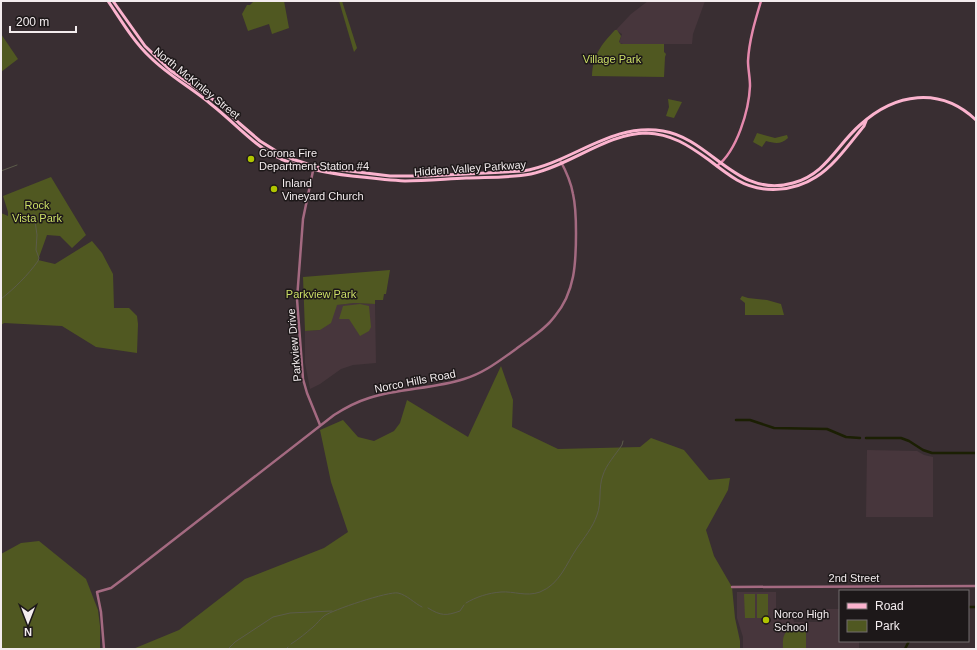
<svg xmlns="http://www.w3.org/2000/svg" width="977" height="650" font-family="Helvetica,sans-serif">
<style>
.built{fill:#47363c}
.green{fill:#505821}
.lines{fill:none;stroke-linecap:round;stroke-linejoin:round}
.stream{stroke:#5c5c4a;stroke-width:1}
.canal{stroke:#1b1f03;stroke-width:2.5}
.tertiary{stroke:#a46a81;stroke-width:2.5}
.secondary{stroke:#e589ad;stroke-width:2.5}
.primary{stroke:#fbb3ce;stroke-width:3}
.poi-dot{fill:#b0c500;stroke:#1d1819;stroke-width:1.5}
.labels{text-anchor:middle;dominant-baseline:central;stroke-width:3;stroke-linejoin:round;paint-order:stroke}
.park-label{font-size:11px;fill:#ccdf66;stroke:#1d1819}
.street-label{font-size:11px;fill:#f3ecee;stroke:#1d1819}
.poi-label{font-size:11px;fill:#f3ecee;stroke:#1d1819;text-anchor:start}
</style>
<rect width="100%" height="100%" fill="#392e32"/>
<!-- built -->
<g class="built">
<path d="M648 1H705L693 34 692 44H623L619 43 622 34 616 30 631 14Z"/>
<path d="M354 303 375 304 376 363 353 365 341 369 320 384 310 389 305 363V331L320 330 336 305Z"/>
<path d="M867 450 917 451 924 455 933 457V517H866Z"/>
<path d="M737 592H776V617H793L794 622H823V609H840V641H859V649H743V637L737 618Z"/>
</g>
<!-- green -->
<g class="green">
<path d="M254 1H284L289 28 272 34 269 24 248 31 242 14 247 5H250Z"/>
<path d="M339 1H342L357 48 354 52Z"/>
<path d="M615 30H617L621 36 619 42 621 44H664V52L666 54 665 57 664 77 592 76C593 55 601 45 615 30Z"/>
<path d="M1 34 18 59 1 72Z"/>
<path d="M668 99 682 102 674 118 666 116 669 107Z"/>
<path d="M757 133 775 138 787 135 788 138C781 145 774 143 766 141L762 147 753 142Z"/>
<path d="M51 177 86 235 72 248 60 236 47 235 38 260 55 264 92 241 102 253 113 274 114 308H129L137 316 138 324 137 353 96 347 62 326 4 323 1 325V213L8 216V212L3 196Z"/>
<path d="M390 270 386 294H384L383 300H375V304L354 303 337 305 331 323 320 330 305 331 303 277Z"/>
<path d="M742 296 748 298 767 300 781 304 784 315H745V303L740 299Z"/>
<path d="M360 304 369 306 371 327 369 331 360 336 349 319H339L343 306Z"/>
<path d="M501 366 513 400 512 427 558 449 640 447 651 438 684 450 709 480 730 478 728 490 706 530 714 556 732 587 735 618 740 641V649H133L179 630 245 579 324 548 348 532 331 482 320 430 343 420 358 437 374 441 394 431 400 423 407 400 468 437Z"/>
<path d="M39 541 86 579 98 610 100 626V649H1V554L21 543Z"/>
<path d="M744 594H755V618H745Z"/>
<rect x="757" y="594" width="11" height="24"/>
<path d="M787 631H806V649H783C783 642 782 636 787 631Z"/>
</g>
<g class="lines">
<!-- stream -->
<g class="stream">
<path d="M1 171 17 165"/>
<path d="M1 299C15 288 28 275 38 261L39 258 36 250 37 235 34 214"/>
<path d="M466 603C476 597 488 593 501 592 514 591 526 597 540 592 560 584 566 564 577 548 584 538 593 527 597 515 602 502 598 488 603 475 606 465 616 454 622 445L623 441"/>
<path d="M428 608C441 616 446 616 460 611L464 605"/>
<path d="M291 644C299 639 306 633 313 627 317 624 320 619 324 616 332 610 389 591 398 593 407 595 414 603 422 607"/>
<path d="M228 649 235 642 273 617 290 613 332 611"/>
<path d="M286 649 288 647"/>
</g>
<!-- canal -->
<g class="canal">
<path d="M736 420H750L774 428 827 429 846 437 860 438"/>
<path d="M866 438H901L909 441 923 450 932 453H976"/>
<path d="M968 607H976"/>
<path d="M905 649 909 641"/>
</g>
<!-- tertiary -->
<g class="tertiary">
<path d="M314 166 303 219 297 299 303 379 307 393 320 425"/>
<path d="M732 587 976 586"/>
<path d="M104 649 101 612 97 592 111 588 127 576 334 415C345 408 356 402 369 398 400 388 433 389 464 379 484 373 499 361 516 349 529 339 545 330 555 316 575 292 576 263 576 233 576 220 576 207 573 194 571 182 566 171 560 160"/>
</g>
<!-- secondary -->
<path class="secondary" d="M717 166C737 151 749 110 750 86 750 77 748 69 748 61 749 41 755 21 761 1"/>
<!-- primary -->
<g class="primary">
<path d="M108 1C121 20 133 41 150 57 169 76 192 88 212 105 235 123 254 146 281 159 304 169 327 173 352 176 370 178 387 180 405 181 425 181 445 179 466 178 487 177 510 178 531 174 569 166 608 133 646 133 672 134 688 145 709 160 718 167 727 174 737 180 761 194 793 192 816 177 834 166 850 143 864 126L866 121"/>
<path d="M113 1 145 46 170 70 221 105 239 123 260 141 281 154 292 159 317 167 390 176H426L523 171C572 163 611 122 663 131 712 139 736 199 793 183 826 174 836 146 860 125 895 93 940 86 976 120"/>
</g>
</g>
<!-- markers -->
<g class="poi-dot">
<circle cx="251" cy="159" r="4"/>
<circle cx="274" cy="189" r="4"/>
<circle cx="766" cy="620" r="4"/>
</g>
<g class="labels">
<!-- park labels -->
<g class="park-label">
<text x="612" y="59">Village Park</text>
<text x="37" y="205">Rock<tspan x="37" dy="13">Vista Park</tspan></text>
<text x="321" y="294">Parkview Park</text>
</g>
<!-- street labels -->
<g class="street-label">
<text transform="translate(197 83) rotate(39)">North McKinley Street</text>
<text transform="translate(470 168) rotate(-4)">Hidden Valley Parkway</text>
<text transform="translate(294 345) rotate(-95)">Parkview Drive</text>
<text transform="translate(415 381) rotate(-11)">Norco Hills Road</text>
<text x="854" y="578">2nd Street</text>
</g>
<!-- poi labels -->
<g class="poi-label">
<text x="259" y="153">Corona Fire<tspan x="259" dy="13">Department Station #4</tspan></text>
<text x="282" y="183">Inland<tspan x="282" dy="13">Vineyard Church</tspan></text>
<text x="774" y="614">Norco High<tspan x="774" dy="13">School</tspan></text>
</g>
</g>
<!-- border -->
<rect width="977" height="650" fill="none" stroke="#f3ecee" stroke-width="4"/>
<!-- legend -->
<rect x="839" y="590" width="130" height="52" fill="#1d1819" stroke="#736d6e"/>
<rect x="847" y="603" width="20" height="6" fill="#fbb3ce" stroke="#736d6e"/>
<text x="875" y="610" font-size="12" fill="#f3ecee">Road</text>
<rect x="847" y="620" width="20" height="12" fill="#505821" stroke="#736d6e"/>
<text x="875" y="630" font-size="12" fill="#f3ecee">Park</text>
<!-- north arrow -->
<g transform="translate(28 622) rotate(180)" stroke="#1d1819" stroke-width="3" paint-order="stroke">
<path d="M0-3L7 15L0 10L-7 15Z" fill="#f3ecee"/>
<text y="-6" font-size="11" font-weight="bold" text-anchor="middle" fill="#f3ecee">N</text>
</g>
<!-- scale -->
<path d="M10 26v6h66v-6" fill="none" stroke="#f3ecee" stroke-width="2"/>
<text x="16" y="26" font-size="12" fill="#f3ecee" stroke="#1d1819" stroke-width="3" paint-order="stroke">200 m</text>
</svg>
